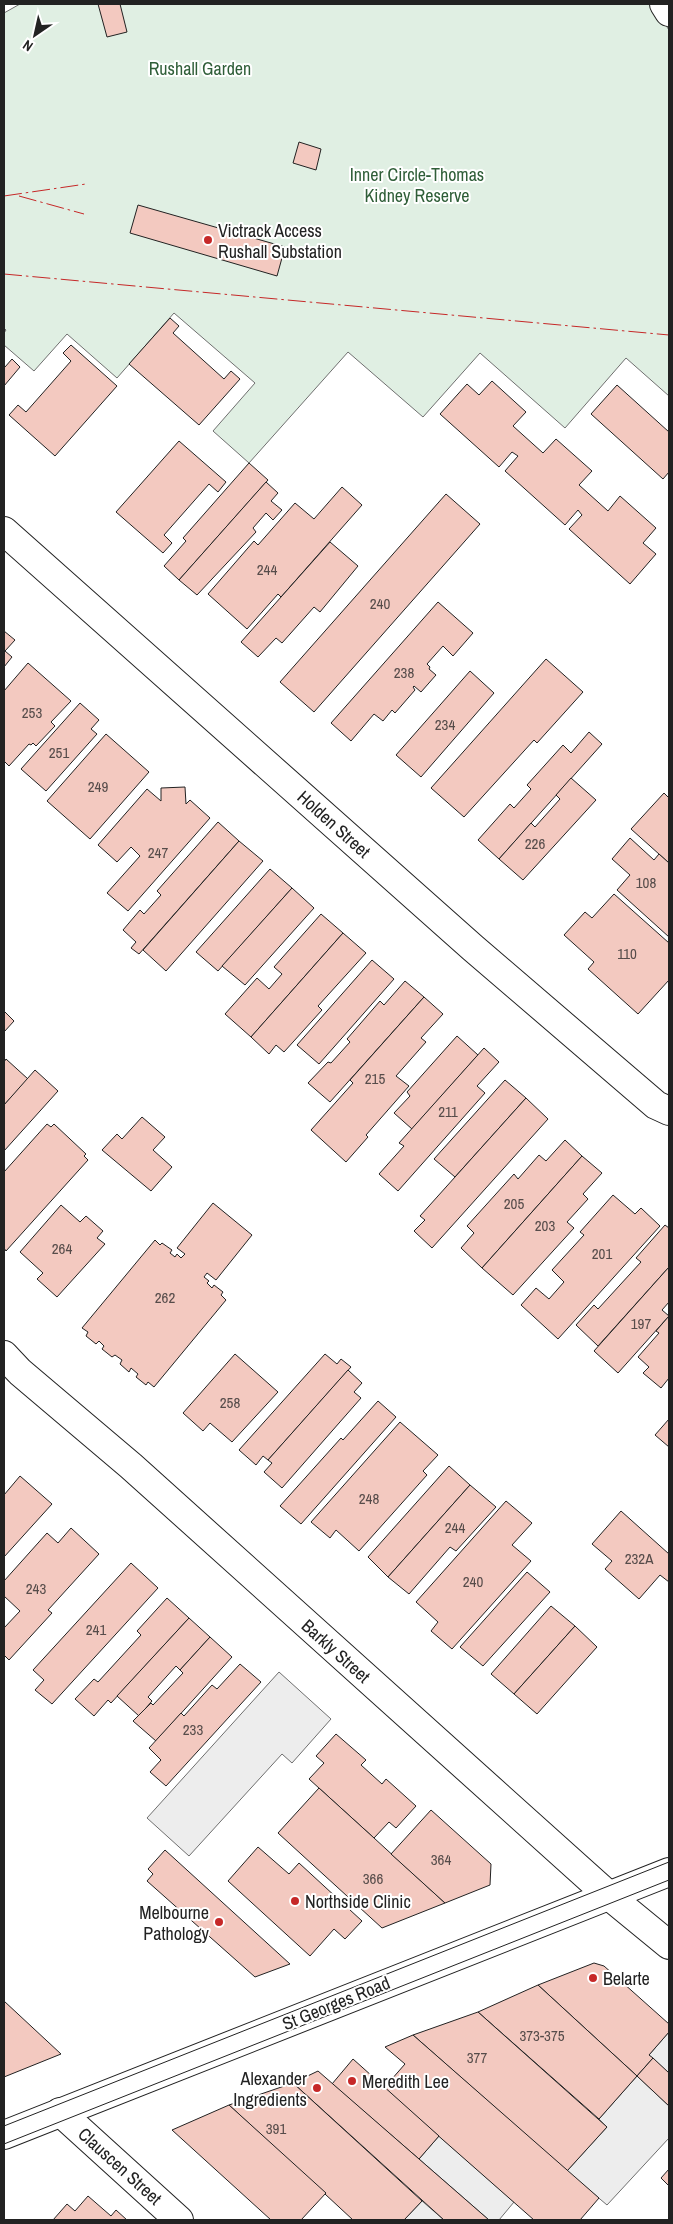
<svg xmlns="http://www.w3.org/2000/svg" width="673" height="2224" font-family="'Archivo Narrow',sans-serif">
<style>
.green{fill:#e0efe3;stroke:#6f6f6f}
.parking{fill:#ededed;stroke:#6f6f6f}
.building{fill:#f3c9c0;stroke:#222}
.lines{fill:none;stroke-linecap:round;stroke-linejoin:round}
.minor-casing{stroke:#222;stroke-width:30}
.tertiary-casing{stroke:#222;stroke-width:30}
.trunk-casing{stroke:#222;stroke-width:30}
.minor{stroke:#fff;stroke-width:28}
.tertiary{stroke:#fff;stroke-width:28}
.trunk{stroke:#fff;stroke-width:28}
.tram{stroke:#222;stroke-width:1}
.power{stroke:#c62828;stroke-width:1;stroke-dasharray:18 4 2.5 4;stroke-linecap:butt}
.poi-dot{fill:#c62828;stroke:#fff;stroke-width:2}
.labels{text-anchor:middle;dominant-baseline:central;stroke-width:4;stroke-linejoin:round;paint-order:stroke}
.number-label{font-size:15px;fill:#564c4a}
.park-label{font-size:18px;fill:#2f5e38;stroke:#fff}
.poi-label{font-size:18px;fill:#222;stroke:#fff;text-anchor:start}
.street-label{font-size:18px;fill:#222;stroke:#fff}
</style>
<rect width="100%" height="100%" fill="#fff"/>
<!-- green -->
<path class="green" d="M20 4H652L669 30V396L626 358 565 428 480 353 423 417 348 352 249 463 213 431 255 383 174 313 117 378 67 334 34 371 4 345V333L6 330 4 328V13Z"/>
<!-- parking -->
<g class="parking">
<path d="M279 1672 331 1719 292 1763 282 1754 189 1856 147 1818Z"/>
<path d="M669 2032V2073L649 2055Z"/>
<path d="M637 2076 669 2106V2138L607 2205 567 2171 607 2127 599 2119Z"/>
<path d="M439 2136 514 2202 499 2220H489L419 2159Z"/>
<path d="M422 2201 444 2220H404Z"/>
</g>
<!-- building -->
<g class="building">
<path d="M98 4H120L127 32 107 37Z"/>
<path d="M299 142 321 149 316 170 293 163Z"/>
<path d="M138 205 285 247 277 276 130 233Z"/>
<path d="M170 318 179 326 173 333 224 379 231 371 240 379 199 425 129 364Z"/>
<path d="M71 345 117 386 55 456 9 415 18 405 26 412 71 361 63 353Z"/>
<path d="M12 359 20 367 4 386V366L5 367Z"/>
<path d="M492 381 526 412 513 426 543 453 556 439 592 471 579 485 608 511 620 496 656 528 643 543 656 554 630 584 569 529 582 515 578 510 565 525 505 471 518 456 512 452 499 467 440 414 467 384 479 395Z"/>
<path d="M617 385 669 432V472L663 479 591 414Z"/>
<path d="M179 441 226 482 218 492 209 484 164 535 172 543 163 553 116 512Z"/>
<path d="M249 463 268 480 179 580 164 566 186 541 183 538Z"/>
<path d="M266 482 278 493 271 501 282 510 273 520 266 513 253 528 256 532 197 595 179 580Z"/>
<path d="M342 487 362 505 281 597 278 594 247 629 208 594 254 541 258 545 295 503 314 519Z"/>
<path d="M446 494 480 524 314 712 280 682Z"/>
<path d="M330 542 358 566 320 612 314 607 282 643 276 638 258 657 241 642Z"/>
<path d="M438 602 473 633 453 656 443 646 427 664 430 667 429 669 436 675 421 692 414 686 413 687 415 690 395 713 392 710 383 721 374 714 351 741 331 723Z"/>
<path d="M4 631 15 640 5 651 12 657 4 667Z"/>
<path d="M546 659 583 692 537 743 534 740 464 817 431 788Z"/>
<path d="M28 663 71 701 51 722 55 726 36 746 33 743 31 745 29 744 9 766 4 761V691Z"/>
<path d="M470 671 494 693 421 777 396 755Z"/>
<path d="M80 703 99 720 91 729 97 734 46 791 21 769Z"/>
<path d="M589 732 602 744 499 859 478 840 510 804 514 808 531 789 527 785 563 745 571 753Z"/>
<path d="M106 734 149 772 90 839 47 801Z"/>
<path d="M571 778 596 800 523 880 499 859 531 823 535 827 560 799 556 795Z"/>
<path d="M185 787 186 804 190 800 210 818 128 911 107 893 140 856 131 847 117 862 98 845 147 789 161 801V788Z"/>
<path d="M664 793 669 798V863L631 829Z"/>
<path d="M218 822 239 841 139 954 131 948 136 942 123 930 140 910 144 914 161 895 157 891Z"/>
<path d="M630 838 654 860 659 854 669 863V937L617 890 630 875 612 859Z"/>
<path d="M239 841 263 861 166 971 143 950Z"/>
<path d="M270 869 292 888 218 971 196 952Z"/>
<path d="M292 888 314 908 245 985 222 966Z"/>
<path d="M614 894 669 943V980L638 1014 588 969 594 962 564 935 585 912 592 918Z"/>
<path d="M321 914 343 933 251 1037 225 1014 257 978 269 989 282 974 274 967Z"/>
<path d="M343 933 366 953 318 1006 322 1010 284 1052 276 1045 269 1054 251 1037Z"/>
<path d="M372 960 394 979 319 1064 297 1045Z"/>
<path d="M405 981 424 997 330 1102 308 1083 328 1062 331 1063 350 1042 347 1039 380 1001 384 1005Z"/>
<path d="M424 997 443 1014 421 1038 426 1042 396 1076 409 1086 366 1135 368 1137 346 1162 311 1130 353 1083 350 1080Z"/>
<path d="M4 1011 14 1021 4 1032Z"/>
<path d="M457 1036 478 1055 412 1129 394 1113 410 1096 407 1092Z"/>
<path d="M484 1048 499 1062 477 1086 485 1093 398 1191 379 1174 404 1146 399 1143Z"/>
<path d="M6 1059 28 1079 4 1105V1062Z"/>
<path d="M35 1070 58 1091 4 1151V1105Z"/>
<path d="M505 1080 526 1098 455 1177 434 1159Z"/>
<path d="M526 1098 548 1119 432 1248 414 1231 425 1220 420 1216Z"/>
<path d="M142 1117 165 1137 153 1150 172 1167 151 1191 102 1150 117 1134 122 1139Z"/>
<path d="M47 1124 51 1127 54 1124 86 1154 84 1156 88 1160 6 1251 4 1248V1172Z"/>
<path d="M565 1140 582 1156 482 1268 461 1248 474 1233 467 1226 514 1174 518 1179 539 1155 546 1161Z"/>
<path d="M582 1156 602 1173 583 1194 588 1199 567 1222 574 1228 513 1295 482 1268Z"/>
<path d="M613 1195 635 1214 641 1208 660 1226 558 1339 521 1305 536 1288 549 1299 564 1282 552 1270 584 1235 580 1232Z"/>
<path d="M213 1203 252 1235 216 1280 207 1273 204 1277 209 1281 207 1283 212 1288 214 1285 223 1292 221 1295 226 1300 154 1387 148 1382 146 1385 136 1377 138 1374 131 1368 129 1372 120 1364 122 1360 115 1355 112 1357 102 1349 104 1346 99 1341 96 1344 86 1336 88 1332 82 1328 155 1240 160 1245 162 1243 172 1250 170 1253 175 1257 177 1254 181 1258 185 1254 177 1248Z"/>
<path d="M61 1205 80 1222 86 1216 103 1231 97 1238 105 1244 57 1297 37 1279 43 1273 20 1252Z"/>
<path d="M665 1225 669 1228V1267L598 1346 576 1325 594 1305 598 1309 641 1262 636 1258Z"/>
<path d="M669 1267V1302L662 1310 669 1316 618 1373 594 1351Z"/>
<path d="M669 1316V1378L661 1388 643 1373 649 1367 638 1357 659 1333 656 1331Z"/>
<path d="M235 1354 278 1392 232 1442 210 1423 203 1431 183 1413Z"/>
<path d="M325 1354 337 1364 341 1359 351 1367 268 1460 263 1456 256 1465 239 1450Z"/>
<path d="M348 1370 362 1383 354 1392 361 1398 282 1488 264 1472 272 1463 268 1460Z"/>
<path d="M378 1401 396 1417 301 1524 280 1506 341 1438 343 1440Z"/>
<path d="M669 1419V1447L655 1435Z"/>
<path d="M400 1422 438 1455 423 1471 427 1475 359 1551 336 1530 330 1538 311 1522Z"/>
<path d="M449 1466 470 1485 388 1577 368 1557Z"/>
<path d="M20 1476 52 1504 4 1557V1495Z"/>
<path d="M470 1485 496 1507 456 1551 450 1547 409 1594 388 1577Z"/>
<path d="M506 1501 532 1523 512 1545 531 1561 452 1649 431 1631 438 1622 416 1602Z"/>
<path d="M621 1511 669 1554V1582L660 1575 639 1599 605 1569 612 1561 592 1544Z"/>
<path d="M71 1528 99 1554 48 1610 52 1613 9 1660 4 1655V1628L20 1611 4 1596V1581L47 1533 58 1543Z"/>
<path d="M131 1563 158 1588 52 1704 35 1690 44 1680 33 1670Z"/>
<path d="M527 1572 550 1592 483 1666 460 1647Z"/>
<path d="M167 1598 189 1618 111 1703 108 1700 94 1716 75 1699 94 1679 98 1682 141 1635 137 1631Z"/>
<path d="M551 1606 575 1626 514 1694 491 1674Z"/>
<path d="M189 1618 210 1637 180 1670 176 1666 148 1697 152 1701 139 1716 117 1696Z"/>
<path d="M575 1626 597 1647 537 1714 514 1694Z"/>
<path d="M210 1637 232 1657 156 1741 133 1721 151 1703 153 1705 183 1673 180 1670Z"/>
<path d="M240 1664 261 1682 166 1786 150 1772 161 1760 149 1748 181 1713 184 1716 212 1685 217 1689Z"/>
<path d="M336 1734 366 1760 361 1765 382 1784 386 1779 416 1806 396 1828 389 1822 374 1838 309 1779 324 1763 316 1756Z"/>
<path d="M319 1788 374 1838 445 1903 382 1928 278 1833Z"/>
<path d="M431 1810 491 1864 490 1885 445 1903 391 1854Z"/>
<path d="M258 1847 289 1874 299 1863 362 1921 345 1939 334 1929 310 1956 228 1881Z"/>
<path d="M165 1850 290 1964 255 1977 147 1881 153 1874 148 1869Z"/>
<path d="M594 1963 604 1966 669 2024V2032L649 2055 653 2058 637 2076 538 1985Z"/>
<path d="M538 1985 637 2076 599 2119 478 2012Z"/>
<path d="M4 2001 61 2054 4 2077Z"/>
<path d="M478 2012 607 2127 567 2171 413 2035Z"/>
<path d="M413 2035 599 2198 580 2220H534L384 2088 405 2064 385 2047Z"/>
<path d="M653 2058 669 2073V2106L637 2076Z"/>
<path d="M353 2059 439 2136 419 2159 332 2084Z"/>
<path d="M318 2071 419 2159 489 2220H444L293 2083Z"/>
<path d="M293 2083 422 2201 404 2220H353L229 2105Z"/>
<path d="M229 2105 326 2193 301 2220H271L172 2130Z"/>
<path d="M669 2169V2186L661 2178Z"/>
<path d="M88 2196 111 2216 116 2210 127 2220H53L67 2204 75 2211Z"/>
</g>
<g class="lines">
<!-- minor casing -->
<g class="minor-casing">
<g id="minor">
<path d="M4 531 473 948 656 1105 669 1111"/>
<path d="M4 1355 20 1372 131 1466 608 1895 669 1945"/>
<path d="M60 2112 179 2220"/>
</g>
</g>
<!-- tertiary casing -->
<g class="tertiary-casing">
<path id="tertiary" d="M664 4 669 12"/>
</g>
<!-- trunk casing -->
<g class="trunk-casing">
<path id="trunk" d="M4 2135 669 1872"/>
</g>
<!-- minor -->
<use href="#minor" class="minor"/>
<!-- tertiary -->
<use href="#tertiary" class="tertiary"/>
<!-- trunk -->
<use href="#trunk" class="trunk"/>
<!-- tram -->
<g class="tram">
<path d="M4 2126 669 1862"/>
<path d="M4 2144 669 1880"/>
</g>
<!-- power -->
<g class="power">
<path d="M4 196 86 184"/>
<path d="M19 196 84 214"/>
<path d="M4 274 669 335"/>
</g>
</g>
<!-- markers -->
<g class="poi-dot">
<circle cx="208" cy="240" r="5"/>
<circle cx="295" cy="1901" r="5"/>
<circle cx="219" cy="1922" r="5"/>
<circle cx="593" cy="1978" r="5"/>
<circle cx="352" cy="2081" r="5"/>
<circle cx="317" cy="2088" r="5"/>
</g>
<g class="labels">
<!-- number labels -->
<g class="number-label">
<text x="267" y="569">244</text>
<text x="380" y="603">240</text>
<text x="404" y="672">238</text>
<text x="32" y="712">253</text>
<text x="445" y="724">234</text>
<text x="59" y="752">251</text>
<text x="98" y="786">249</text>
<text x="535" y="843">226</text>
<text x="158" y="852">247</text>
<text x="646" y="882">108</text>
<text x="627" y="953">110</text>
<text x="375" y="1078">215</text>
<text x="448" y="1111">211</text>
<text x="514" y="1203">205</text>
<text x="545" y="1225">203</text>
<text x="62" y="1248">264</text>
<text x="602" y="1253">201</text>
<text x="165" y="1297">262</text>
<text x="641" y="1323">197</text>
<text x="230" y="1402">258</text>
<text x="369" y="1498">248</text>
<text x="455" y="1527">244</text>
<text x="639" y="1558">232A</text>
<text x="473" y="1581">240</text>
<text x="36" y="1588">243</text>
<text x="96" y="1629">241</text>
<text x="193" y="1729">233</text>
<text x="441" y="1859">364</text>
<text x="373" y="1878">366</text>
<text x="542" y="2035">373-375</text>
<text x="477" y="2057">377</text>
<text x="276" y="2128">391</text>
</g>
<!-- park labels -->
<g class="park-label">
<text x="200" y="68">Rushall Garden</text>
<text x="417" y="174">Inner Circle-Thomas<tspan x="417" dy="21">Kidney Reserve</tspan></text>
</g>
<!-- poi labels -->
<g class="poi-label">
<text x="218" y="230">Victrack Access<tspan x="218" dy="21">Rushall Substation</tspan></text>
<text x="305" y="1901">Northside Clinic</text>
<text x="209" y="1912" text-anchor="end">Melbourne<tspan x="209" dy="21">Pathology</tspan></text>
<text x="603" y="1978">Belarte</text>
<text x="307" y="2078" text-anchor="end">Alexander<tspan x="307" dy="21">Ingredients</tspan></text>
<text x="362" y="2081">Meredith Lee</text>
</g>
<!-- street labels -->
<g class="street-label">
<text transform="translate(334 824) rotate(42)">Holden Street</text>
<text transform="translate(336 1651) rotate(42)">Barkly Street</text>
<text transform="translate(336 2003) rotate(-22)">St Georges Road</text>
<text transform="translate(120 2166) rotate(42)">Clauscen Street</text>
</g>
</g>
<!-- border -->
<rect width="673" height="2224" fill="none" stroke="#222222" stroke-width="10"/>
<!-- north arrow -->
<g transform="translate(35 35) rotate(214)" stroke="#ffffff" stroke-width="4" paint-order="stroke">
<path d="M0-4L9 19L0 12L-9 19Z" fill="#222222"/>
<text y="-8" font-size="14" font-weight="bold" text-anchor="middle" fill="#222222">N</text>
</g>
</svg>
